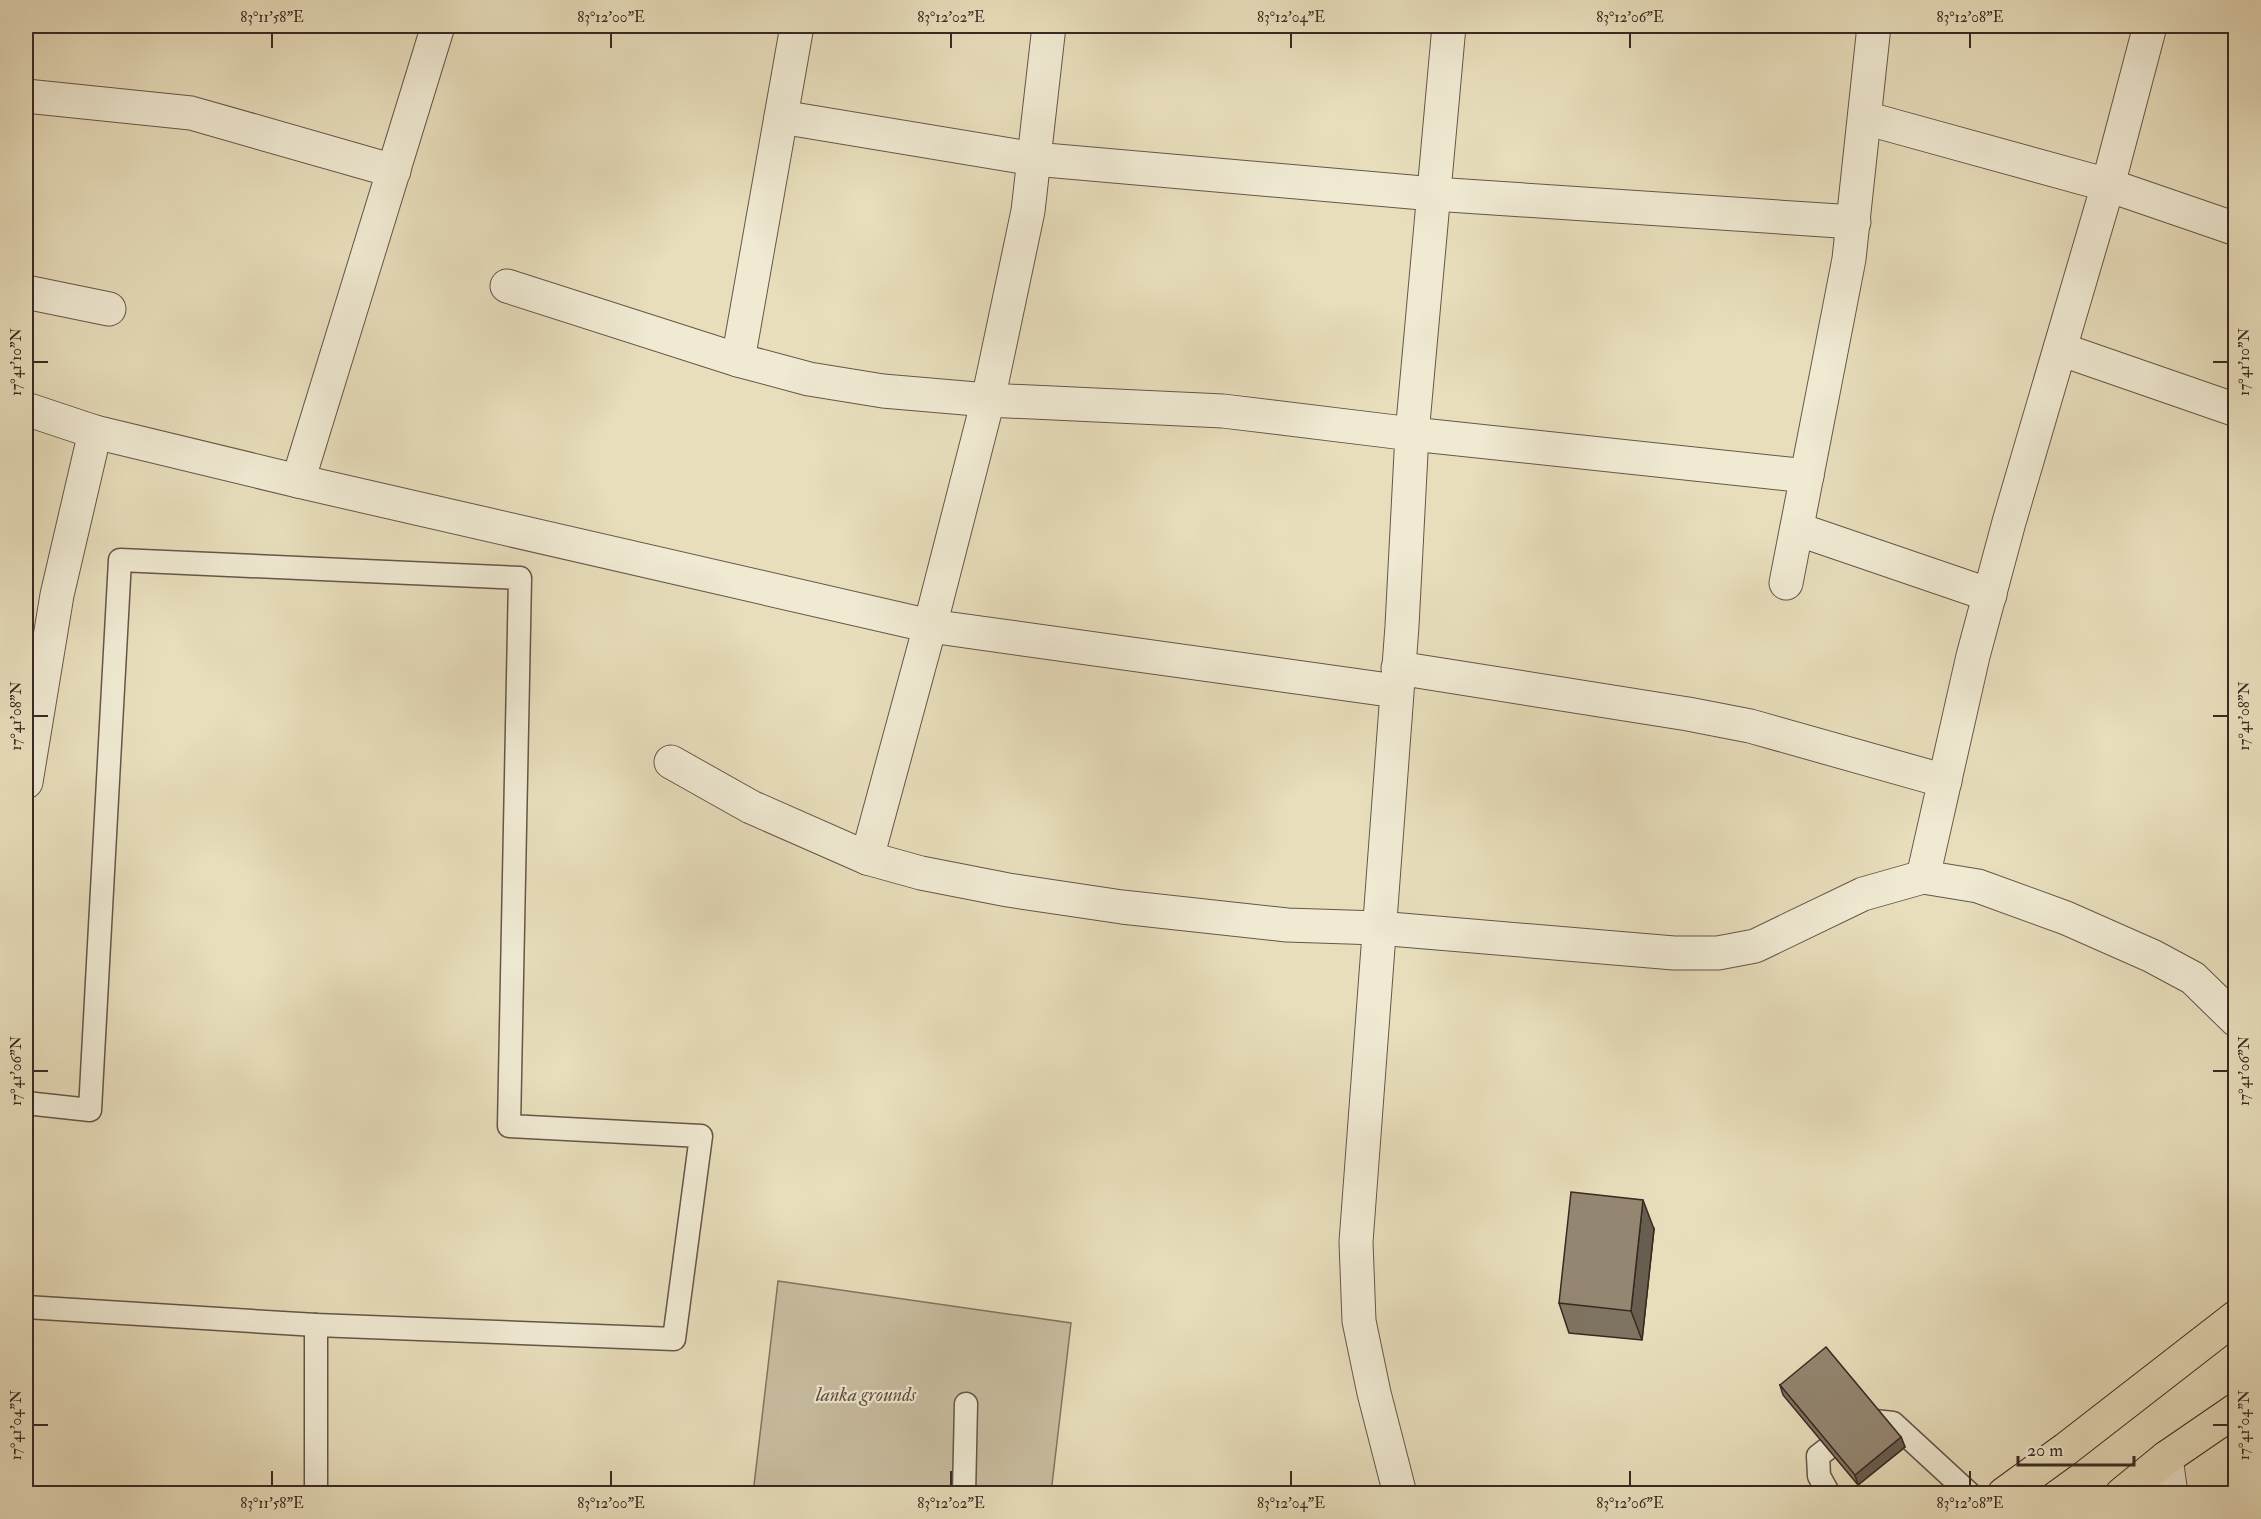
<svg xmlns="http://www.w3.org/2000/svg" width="2261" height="1519" font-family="'IM FELL Double Pica',serif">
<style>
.green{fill:#cabfa2;stroke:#827462;stroke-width:1.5}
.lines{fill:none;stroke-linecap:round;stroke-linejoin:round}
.service-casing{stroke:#665648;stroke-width:25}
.minor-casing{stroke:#665648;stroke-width:35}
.primary-casing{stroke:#3a2822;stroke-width:35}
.service{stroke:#f0ead3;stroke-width:22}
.minor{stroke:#f0ead3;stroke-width:33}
.primary{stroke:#e8debc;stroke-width:33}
.wall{fill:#7f7462;stroke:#3a2822;stroke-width:1.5}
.shaded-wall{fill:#685e50;stroke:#3a2822;stroke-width:1.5}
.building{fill:#948772;stroke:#3a2822;stroke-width:1.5}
.ticks{fill:none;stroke:#3a2822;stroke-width:2}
.labels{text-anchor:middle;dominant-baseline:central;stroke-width:4.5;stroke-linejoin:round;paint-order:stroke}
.park-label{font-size:20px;font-style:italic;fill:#5e4e42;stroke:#f0ead3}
.neatline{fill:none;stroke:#3a2822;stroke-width:2}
.ticks-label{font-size:15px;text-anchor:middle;fill:#3a2822}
</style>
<rect width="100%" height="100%" fill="#e8debc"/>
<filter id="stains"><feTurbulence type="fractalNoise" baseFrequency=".00333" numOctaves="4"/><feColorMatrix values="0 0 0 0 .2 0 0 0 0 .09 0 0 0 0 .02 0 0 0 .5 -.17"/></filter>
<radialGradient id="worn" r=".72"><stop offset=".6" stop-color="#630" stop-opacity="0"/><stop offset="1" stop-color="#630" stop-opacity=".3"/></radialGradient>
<!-- green -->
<path class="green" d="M778 1281 1071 1323 1051 1493 753 1494Z"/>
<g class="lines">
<!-- service casing -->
<g class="service-casing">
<g id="service">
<path d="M26 1103 90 1110 120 560 520 578 509 1126 701 1136 674 1339 316 1325 26 1307"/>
<path d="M316 1325V1494"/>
<path d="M964 1494 966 1404"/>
<path d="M1829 1494 1819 1476 1818 1456 1865 1420 1893 1423 1970 1494"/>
</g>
</g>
<!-- minor casing -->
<g class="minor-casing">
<g id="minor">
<path d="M1449 26 1412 434 1807 476"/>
<path d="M2150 26 2108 185 2236 229"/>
<path d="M26 96 191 113 394 171"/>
<path d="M781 117 1034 159 1434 194 1854 222"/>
<path d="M1865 118 2108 185 2009 522 1973 656 1923 877"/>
<path d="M507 286 738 360 809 379 883 391 988 400 1223 411 1412 434 1402 626 1356 1242 1359 1321 1374 1393 1400 1494"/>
<path d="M26 292 109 309"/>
<path d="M2060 349 2236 410"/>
<path d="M738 360 797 26"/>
<path d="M26 409 95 432"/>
<path d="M298 481 438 26"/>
<path d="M1797 529 1990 595"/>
<path d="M1786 583 1849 259 1874 26"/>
<path d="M1398 668 1688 714 1750 726 1945 781"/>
<path d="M671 762 751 807 867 858 921 873 1008 890 1122 907 1287 925 1378 928 1674 953H1718L1755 946 1863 894 1923 877 1978 886 2066 918 2152 956 2193 978 2236 1020"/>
<path d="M26 782 57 595 95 432 298 481 930 626 1396 691"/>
<path d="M867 858 930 626 988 400 1028 211 1049 26"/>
<path d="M2166 1458 2171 1494"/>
</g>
</g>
<!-- primary casing -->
<g class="primary-casing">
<g id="primary">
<path d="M2004 1494 2066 1449 2236 1317"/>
<path d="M2122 1494 2166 1458 2236 1410"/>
</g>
</g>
<!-- service -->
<use href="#service" class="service"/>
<!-- minor -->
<use href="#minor" class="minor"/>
<!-- primary -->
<use href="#primary" class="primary"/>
</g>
<!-- wall -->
<g class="wall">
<path d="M1654 1229 1642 1340 1569 1333 1559 1303Z"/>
<path d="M1780 1385 1901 1437 1905 1447 1858 1485 1783 1395Z"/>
</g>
<!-- shaded-wall -->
<g class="shaded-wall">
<path d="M1643 1200 1654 1229 1642 1340 1631 1311Z"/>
<path d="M1901 1437 1905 1447 1858 1485 1855 1475Z"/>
</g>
<!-- building -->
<g class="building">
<path d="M1571 1192 1643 1200 1631 1311 1559 1303Z"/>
<path d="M1826 1347 1901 1437 1855 1475 1780 1385Z"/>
</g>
<!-- ticks -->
<path class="ticks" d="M272 33V48M611 33V48M951 33V48M1291 33V48M1630 33V48M1970 33V48M33 362H48M2213 362H2228M33 716H48M2213 716H2228M33 1071H48M2213 1071H2228M33 1425H48M2213 1425H2228M272 1471V1486M611 1471V1486M951 1471V1486M1291 1471V1486M1630 1471V1486M1970 1471V1486"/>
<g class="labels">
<!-- park labels -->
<g class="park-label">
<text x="866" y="1394">lanka grounds</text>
</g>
</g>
<!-- margin -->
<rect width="2261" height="1519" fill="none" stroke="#e8debc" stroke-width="66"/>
<!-- scale -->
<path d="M2018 1456v9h116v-9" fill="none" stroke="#3a2822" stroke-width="3"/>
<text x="2027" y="1456" font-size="18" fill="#3a2822" stroke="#f0ead3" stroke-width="4.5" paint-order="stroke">20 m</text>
<rect x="33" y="33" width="2195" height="1453" class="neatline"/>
<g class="ticks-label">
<text x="272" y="22">83°11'58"E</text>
<text x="611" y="22">83°12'00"E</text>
<text x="951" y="22">83°12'02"E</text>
<text x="1291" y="22">83°12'04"E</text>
<text x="1630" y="22">83°12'06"E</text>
<text x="1970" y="22">83°12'08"E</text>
<text transform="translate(16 362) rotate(-90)" y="5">17°41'10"N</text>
<text transform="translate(2244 362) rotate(-90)" y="5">17°41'10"N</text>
<text transform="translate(16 716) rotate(-90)" y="5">17°41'08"N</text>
<text transform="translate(2244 716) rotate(-90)" y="5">17°41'08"N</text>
<text transform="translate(16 1071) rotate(-90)" y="5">17°41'06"N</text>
<text transform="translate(2244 1071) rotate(-90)" y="5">17°41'06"N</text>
<text transform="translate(16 1425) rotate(-90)" y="5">17°41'04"N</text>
<text transform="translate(2244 1425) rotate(-90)" y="5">17°41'04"N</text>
<text x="272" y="1508">83°11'58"E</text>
<text x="611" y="1508">83°12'00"E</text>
<text x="951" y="1508">83°12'02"E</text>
<text x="1291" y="1508">83°12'04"E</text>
<text x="1630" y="1508">83°12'06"E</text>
<text x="1970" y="1508">83°12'08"E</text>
</g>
<rect width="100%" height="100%" filter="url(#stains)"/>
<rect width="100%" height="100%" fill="url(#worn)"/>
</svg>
